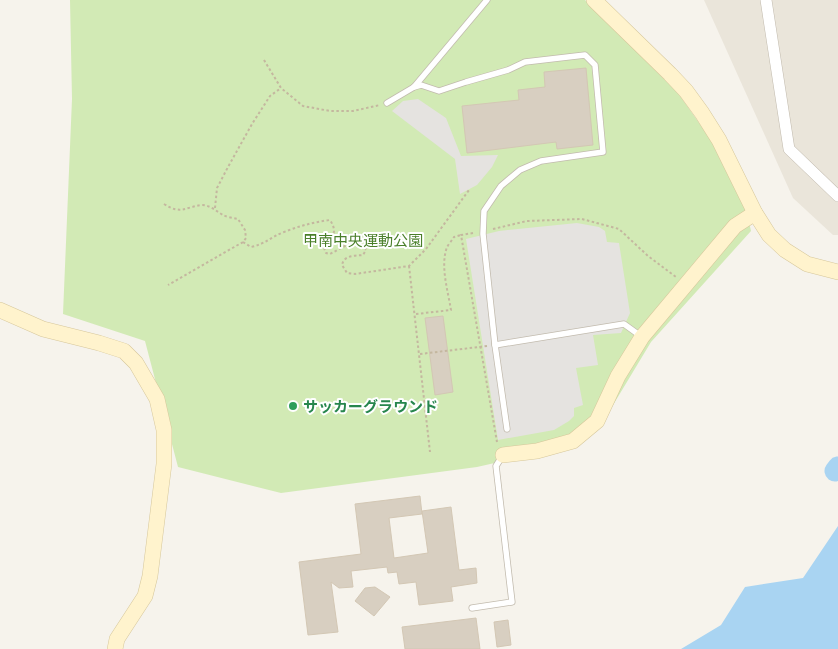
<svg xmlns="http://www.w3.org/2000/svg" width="838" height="649" font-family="'PT Sans','Noto Sans JP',sans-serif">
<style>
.residential{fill:#eae5da}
.green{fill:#d2eab5}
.parking{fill:#e5e3e0}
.water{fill:#a9d4f2}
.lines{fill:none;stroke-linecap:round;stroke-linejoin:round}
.river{stroke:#a9d4f2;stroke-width:21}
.building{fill:#d8cfc1;stroke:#d3c7b4}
.lane-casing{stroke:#c2bbae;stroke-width:7}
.street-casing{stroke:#c2bbae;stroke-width:12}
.secondary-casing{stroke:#d6c79b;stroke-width:16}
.path{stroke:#c4b79f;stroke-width:2;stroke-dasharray:2.5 2.5;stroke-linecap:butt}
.lane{stroke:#fff;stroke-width:5.5}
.street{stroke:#fff;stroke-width:11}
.secondary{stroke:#fff3cd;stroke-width:15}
.leisure-dot{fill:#2e9e5b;stroke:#fff;stroke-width:2}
.labels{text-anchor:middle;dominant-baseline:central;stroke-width:4;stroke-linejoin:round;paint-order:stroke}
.park-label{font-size:15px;fill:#4a7f2a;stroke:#fff}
.leisure-label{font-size:15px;font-weight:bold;fill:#27864d;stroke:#fff;text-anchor:start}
</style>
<rect width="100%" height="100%" fill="#f6f3ec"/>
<!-- residential -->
<path class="residential" d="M704 0H838V235H833L793 198Z"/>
<!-- green -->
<path class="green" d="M70 0H585L678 93 716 147 745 204 751 231 651 342 607 415 578 444 477 467 281 493 178 467 145 341 63 314 72 99Z"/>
<!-- parking -->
<g class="parking">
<path d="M418 99 446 118 461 156 498 155 492 167 477 185 460 194 455 159 392 111 403 101Z"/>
<path d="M577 223 599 227 605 231 607 242 619 243 630 313 621 333 593 335 598 365 576 368 583 405 574 408V416L569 421 554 430 498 440 466 239 499 231Z"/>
</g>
<!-- water -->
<path class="water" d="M838 526V649H681L721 625 745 587 803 578Z"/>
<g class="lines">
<!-- river -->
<path class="river" d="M835 471 838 467"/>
</g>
<!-- building -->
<g class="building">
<path d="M586 68 593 145 557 149 556 142 467 153 462 106 519 100 518 90 545 87 544 72Z"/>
<path d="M443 316 453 392 435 395 425 318Z"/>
<path d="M420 496 422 514 389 518 394 558 428 553 422 511 451 507 459 570 476 568 477 583 451 587 453 601 419 605 416 582 399 584 397 572 388 573 387 567 351 571 353 587 339 588 331 582 338 632 308 635 299 562 361 554 355 504Z"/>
<path d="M375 587 390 597 374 616 355 601 365 588Z"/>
<path d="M476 618 480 649H405L402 627Z"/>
<path d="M508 620 511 645 497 647 494 622Z"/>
</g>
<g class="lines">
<!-- lane casing -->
<g class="lane-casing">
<g id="lane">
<path d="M414 87 421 85 439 91 466 82 508 70 525 62 585 55 595 65 603 152 541 161 520 170 501 186 484 211 483 234 495 345 507 429"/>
<path d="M387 103 414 87 487 0"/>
<path d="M495 345 624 324 642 337"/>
<path d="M472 608 512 602 496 466 503 455"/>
</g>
</g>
<!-- street casing -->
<g class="street-casing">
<path id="street" d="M766 0 789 149 838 196"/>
</g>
<!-- secondary casing -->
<g class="secondary-casing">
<g id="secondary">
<path d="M594 0 670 74 686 91 702 113 719 140 755 213 769 235 785 250 807 264 838 272"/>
<path d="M0 310 43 329 99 343 124 351 136 363 157 399 164 430V464L150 576 145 596 117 639 115 649"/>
<path d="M503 455 537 451 573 441 597 421 618 376 642 337 735 226 755 213"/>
</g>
</g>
<!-- path -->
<g class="path">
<path d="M264 60 281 88 303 106 330 111H353L380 105"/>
<path d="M164 204C181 215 185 207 202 205 210 205 216 211 223 215 227 217 233 218 238 219L245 230 246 238 243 242 168 285"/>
<path d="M215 208 217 188 228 167 252 124 270 96 281 88"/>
<path d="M493 229 527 221 582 219 619 229 648 256 676 277"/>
<path d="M473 233 461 235 497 442"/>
<path d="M243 242 251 247C265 244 271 237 284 232 299 226 314 222 330 220 339 234 331 237 324 248L326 253 330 254 354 241 360 243 366 250 363 255C354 256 344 255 342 265L347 273 355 274 409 266 426 249 469 190"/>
<path d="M409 266 430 452"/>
<path d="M416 314 451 310C448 291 440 266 447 247 449 244 452 240 454 237L461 235"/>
<path d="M420 354 487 346"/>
</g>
<!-- lane -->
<use href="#lane" class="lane"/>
<!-- street -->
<use href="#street" class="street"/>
<!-- secondary -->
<use href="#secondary" class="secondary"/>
</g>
<!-- markers -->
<circle class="leisure-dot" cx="293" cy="406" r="5"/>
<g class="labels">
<!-- park labels -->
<g class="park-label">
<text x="363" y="240">甲南中央運動公園</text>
</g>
<!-- leisure labels -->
<g class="leisure-label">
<text x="303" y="406">サッカーグラウンド</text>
</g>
</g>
</svg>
